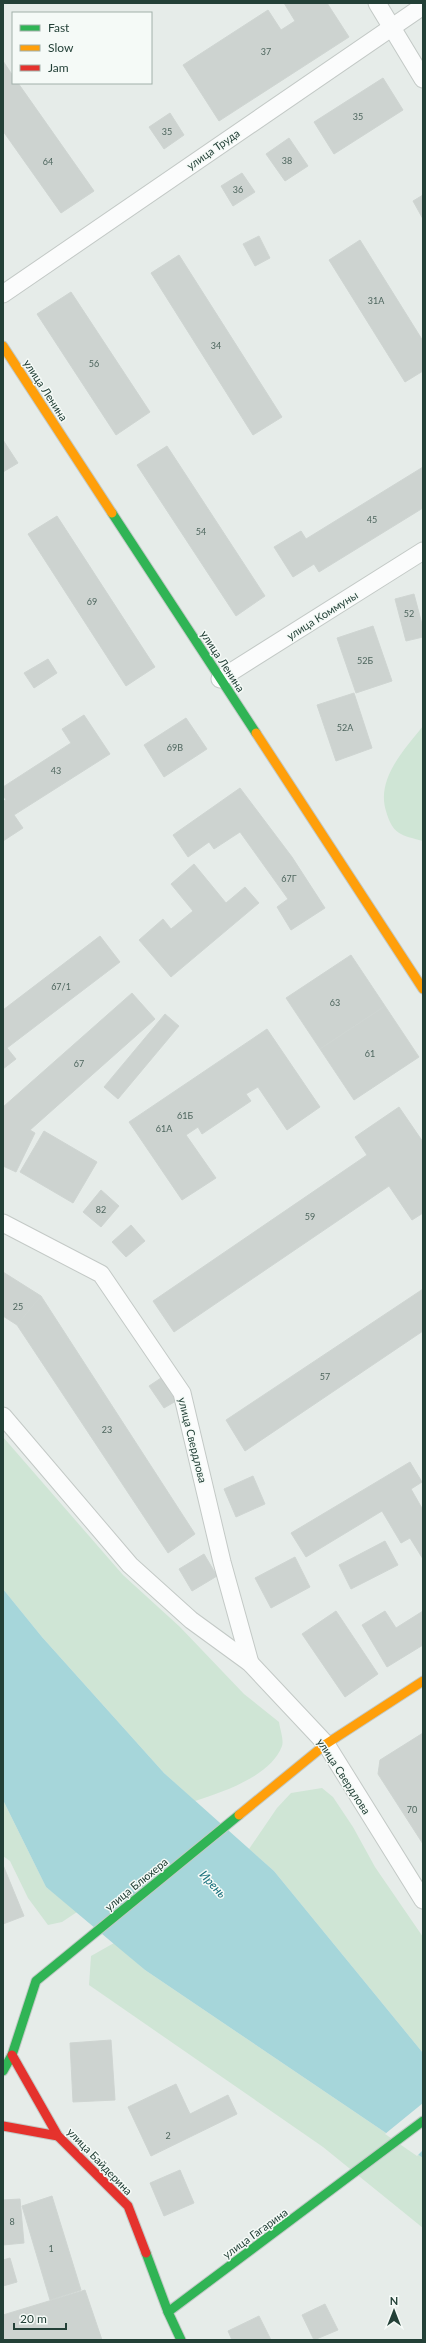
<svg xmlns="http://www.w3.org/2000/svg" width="426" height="2343" font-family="Lato,sans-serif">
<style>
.green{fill:#cfe5d5}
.water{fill:#a6d6da}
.pier{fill:#e6ece9}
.building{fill:#cdd3d0;stroke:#cfd5d2}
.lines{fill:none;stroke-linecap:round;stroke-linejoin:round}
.street-casing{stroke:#c3c9c6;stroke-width:19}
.fast-casing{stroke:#c2c9c6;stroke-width:11}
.slow-casing{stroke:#c2c9c6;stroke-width:11}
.jam-casing{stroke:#c2c9c6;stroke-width:11}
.street{stroke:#fbfcfc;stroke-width:17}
.fast{stroke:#30b455;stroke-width:9}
.slow{stroke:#ff9f0a;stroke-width:9}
.jam{stroke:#e5322d;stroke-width:9}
.labels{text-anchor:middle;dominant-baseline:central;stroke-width:3;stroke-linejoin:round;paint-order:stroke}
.number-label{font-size:9px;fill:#4e665e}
.street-label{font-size:11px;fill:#234037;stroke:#f5faf7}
.water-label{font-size:12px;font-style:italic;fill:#1b727e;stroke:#f5faf7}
</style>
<rect width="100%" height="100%" fill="#e6ece9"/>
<!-- green -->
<g class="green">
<path d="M423 726V841C401 835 393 835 386 811 376 779 404 750 423 726Z"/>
<path d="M3 1437 123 1575 180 1627 244 1694 279 1722C280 1729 284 1740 282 1746 271 1776 223 1792 195 1801L164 1773 42 1637 3 1589Z"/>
<path d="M322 1788 333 1797 353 1827 375 1867 423 1937V2053L274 1871 249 1849 277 1808 291 1793Z"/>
<path d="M3 1800 46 1887 77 1912 62 1922 48 1925 28 1898 10 1861 3 1856Z"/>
<path d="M114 1943 145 1970 423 2158V2228L323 2147 89 1985 91 1956Z"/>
</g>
<!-- water -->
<path class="water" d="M3 1589 42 1637 164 1773 274 1871 423 2053V2158L145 1970 46 1887 3 1800Z"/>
<!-- pier -->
<path class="pier" d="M423 2103V2150L417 2156 385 2134Z"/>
<!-- building -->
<g class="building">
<path d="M284 3H327L349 37 219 121 183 65 268 10 281 30 295 21Z"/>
<path d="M3 61 13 76V83H18L94 191 61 213 3 131Z"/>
<path d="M383 78 403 110 334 154 314 122Z"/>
<path d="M170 113 184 135 164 149 149 127Z"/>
<path d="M289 138 308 166 285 181 266 154Z"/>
<path d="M242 173 255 192 233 206 221 186Z"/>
<path d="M423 195V219L413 201Z"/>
<path d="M259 236 270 258 255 266 243 244Z"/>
<path d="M360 240 423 341V371L405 382 329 260Z"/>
<path d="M179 255 282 417 253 435 151 273Z"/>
<path d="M71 292 150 412 116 435 37 314Z"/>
<path d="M3 440 18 463 3 472Z"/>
<path d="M167 446 265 596 236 616 137 465Z"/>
<path d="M423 467V508L319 572 314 564 293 577 274 547 301 531 306 539Z"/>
<path d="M57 516 155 667 126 686 28 534Z"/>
<path d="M414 594 423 628V637L406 641 395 599Z"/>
<path d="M373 626 392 681 356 693 337 638Z"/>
<path d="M48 659 57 673 34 688 24 673Z"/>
<path d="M354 693 372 748 336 761 317 705Z"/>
<path d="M84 715 110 754 14 815 23 828 3 841V801L6 800 3 795V787L71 743 62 729Z"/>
<path d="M186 718 207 749 164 777 144 745Z"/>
<path d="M240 788 292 857 325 908 291 930 277 907 288 899 240 832 214 849 209 842 188 857 173 835Z"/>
<path d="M194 864 226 903 245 887 259 903 171 977 139 940 163 919 171 929 193 911 171 884Z"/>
<path d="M100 936 120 962 7 1048 16 1059 3 1069V1010Z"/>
<path d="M351 955 385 1006 320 1049 286 998Z"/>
<path d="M132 993 155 1019 30 1130 35 1133 16 1172 3 1166V1107Z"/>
<path d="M385 1006 419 1057 354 1100 320 1049Z"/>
<path d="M165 1014 179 1026 118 1099 104 1087Z"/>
<path d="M267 1029 320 1107 287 1130 258 1087 246 1094 251 1101 202 1134 198 1127 186 1135 216 1178 182 1200 129 1122Z"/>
<path d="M399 1107 423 1142V1213L412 1220 389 1186 174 1332 153 1301 367 1155 355 1137Z"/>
<path d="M44 1131 97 1162 73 1203 20 1172Z"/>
<path d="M101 1190 119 1206 101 1227 83 1212Z"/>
<path d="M131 1225 145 1241 126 1257 112 1242Z"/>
<path d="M3 1272 41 1296 17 1325 3 1316Z"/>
<path d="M423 1289V1331L245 1451 226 1420Z"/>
<path d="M41 1296 195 1534 168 1553 17 1325Z"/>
<path d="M161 1378 176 1401 164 1408 149 1386Z"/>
<path d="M410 1462 422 1482 411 1489 423 1510V1559L410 1538 401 1543 382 1511 306 1557 291 1533Z"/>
<path d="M253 1476 265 1504 236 1517 224 1489Z"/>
<path d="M385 1541 398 1565 351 1589 339 1565Z"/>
<path d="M204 1554 217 1576 192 1591 179 1569Z"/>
<path d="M295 1557 310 1587 271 1608 255 1578Z"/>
<path d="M336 1611 378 1674 345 1697 302 1634Z"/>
<path d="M385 1611 396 1628 423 1611V1645L387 1667 362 1625Z"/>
<path d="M423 1733V1844L378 1774 380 1760Z"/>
<path d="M3 1865 24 1916 3 1924Z"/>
<path d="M111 2040 115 2100 73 2102 70 2043Z"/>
<path d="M176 2084 190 2114 228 2095 237 2114 151 2156 128 2107Z"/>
<path d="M180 2170 194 2203 164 2216 150 2183Z"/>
<path d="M52 2196 81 2290 50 2300 22 2206Z"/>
<path d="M20 2199 24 2243 3 2245V2200Z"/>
<path d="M10 2258 17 2282 3 2286V2260Z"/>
<path d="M85 2290 102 2340H3V2315Z"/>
<path d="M325 2304 338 2330 314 2340 302 2315Z"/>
<path d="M259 2316 271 2340H232L228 2331Z"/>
</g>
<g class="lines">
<!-- street casing -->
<g class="street-casing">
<g id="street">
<path d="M377 3 423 79"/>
<path d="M3 294 423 6"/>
<path d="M220 679 423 551"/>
<path d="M3 1223 101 1274 182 1393 222 1562 250 1663"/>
<path d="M3 1416 130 1565 191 1620 250 1663 326 1744 423 1900"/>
</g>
</g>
<!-- fast casing -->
<g class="fast-casing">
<g id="fast">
<path d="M112 513 256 733"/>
<path d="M3 2071 12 2055 36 1981 239 1815"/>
<path d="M146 2253 168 2312"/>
<path d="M181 2340 168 2312 423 2121"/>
</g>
</g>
<!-- slow casing -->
<g class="slow-casing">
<g id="slow">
<path d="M3 346 112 513"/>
<path d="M256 733 423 989"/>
<path d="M239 1815 326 1744 423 1681"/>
</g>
</g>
<!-- jam casing -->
<g class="jam-casing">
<g id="jam">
<path d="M12 2055 58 2136 128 2206 146 2253"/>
<path d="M3 2126 58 2136"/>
</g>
</g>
<!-- street -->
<use href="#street" class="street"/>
<!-- fast -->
<use href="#fast" class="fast"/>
<!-- slow -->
<use href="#slow" class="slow"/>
<!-- jam -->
<use href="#jam" class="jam"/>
</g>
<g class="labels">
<!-- number labels -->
<g class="number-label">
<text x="266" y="51">37</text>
<text x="358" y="116">35</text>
<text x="167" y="131">35</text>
<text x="287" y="160">38</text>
<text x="48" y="161">64</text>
<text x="238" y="189">36</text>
<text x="376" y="300">31А</text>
<text x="216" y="345">34</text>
<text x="94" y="363">56</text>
<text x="372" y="519">45</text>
<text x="201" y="531">54</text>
<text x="92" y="601">69</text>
<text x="409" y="613">52</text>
<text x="365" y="660">52Б</text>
<text x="345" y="727">52А</text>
<text x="175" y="747">69В</text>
<text x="56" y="770">43</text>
<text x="289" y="878">67Г</text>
<text x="61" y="986">67/1</text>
<text x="335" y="1002">63</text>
<text x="370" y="1053">61</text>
<text x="79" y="1063">67</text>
<text x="185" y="1115">61Б</text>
<text x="164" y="1128">61А</text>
<text x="101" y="1209">82</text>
<text x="310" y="1216">59</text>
<text x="18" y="1306">25</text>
<text x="325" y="1376">57</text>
<text x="107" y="1429">23</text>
<text x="412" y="1809">70</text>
<text x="168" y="2135">2</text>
<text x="12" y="2221">8</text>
<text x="51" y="2248">1</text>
</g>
<!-- street labels -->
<g class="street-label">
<text transform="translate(213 149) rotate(-35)">улица Труда</text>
<text transform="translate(46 390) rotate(57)">улица Ленина</text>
<text transform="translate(322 615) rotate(-32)">улица Коммуны</text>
<text transform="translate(223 661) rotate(57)">улица Ленина</text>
<text transform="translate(193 1440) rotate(76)">улица Свердлова</text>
<text transform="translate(344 1776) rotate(57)">улица Свердлова</text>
<text transform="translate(136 1884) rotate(-39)">улица Блюхера</text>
<text transform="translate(100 2161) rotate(46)">улица Байдерина</text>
<text transform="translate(255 2233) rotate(-36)">улица Гагарина</text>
</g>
<!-- water labels -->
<g class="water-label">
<text transform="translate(213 1884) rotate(47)">Ирень</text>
</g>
</g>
<!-- border -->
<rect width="426" height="2343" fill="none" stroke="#234037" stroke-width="8"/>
<!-- legend -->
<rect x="12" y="12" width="140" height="72" fill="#f5faf7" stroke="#a1b0aa"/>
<rect x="20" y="25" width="20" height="6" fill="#30b455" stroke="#a1b0aa"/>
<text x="48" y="32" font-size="12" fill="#234037">Fast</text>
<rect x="20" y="45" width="20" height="6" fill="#ff9f0a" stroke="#a1b0aa"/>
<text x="48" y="52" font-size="12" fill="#234037">Slow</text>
<rect x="20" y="65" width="20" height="6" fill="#e5322d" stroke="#a1b0aa"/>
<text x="48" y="72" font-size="12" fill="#234037">Jam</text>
<!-- north arrow -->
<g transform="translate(394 2311)" stroke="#f5faf7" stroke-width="3" paint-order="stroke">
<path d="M0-3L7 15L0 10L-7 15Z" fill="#234037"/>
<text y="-6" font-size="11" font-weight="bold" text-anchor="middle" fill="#234037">N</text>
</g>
<!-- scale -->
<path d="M14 2323v6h52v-6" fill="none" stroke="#234037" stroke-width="2"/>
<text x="20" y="2323" font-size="12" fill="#234037" stroke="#f5faf7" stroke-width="3" paint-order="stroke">20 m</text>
</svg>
